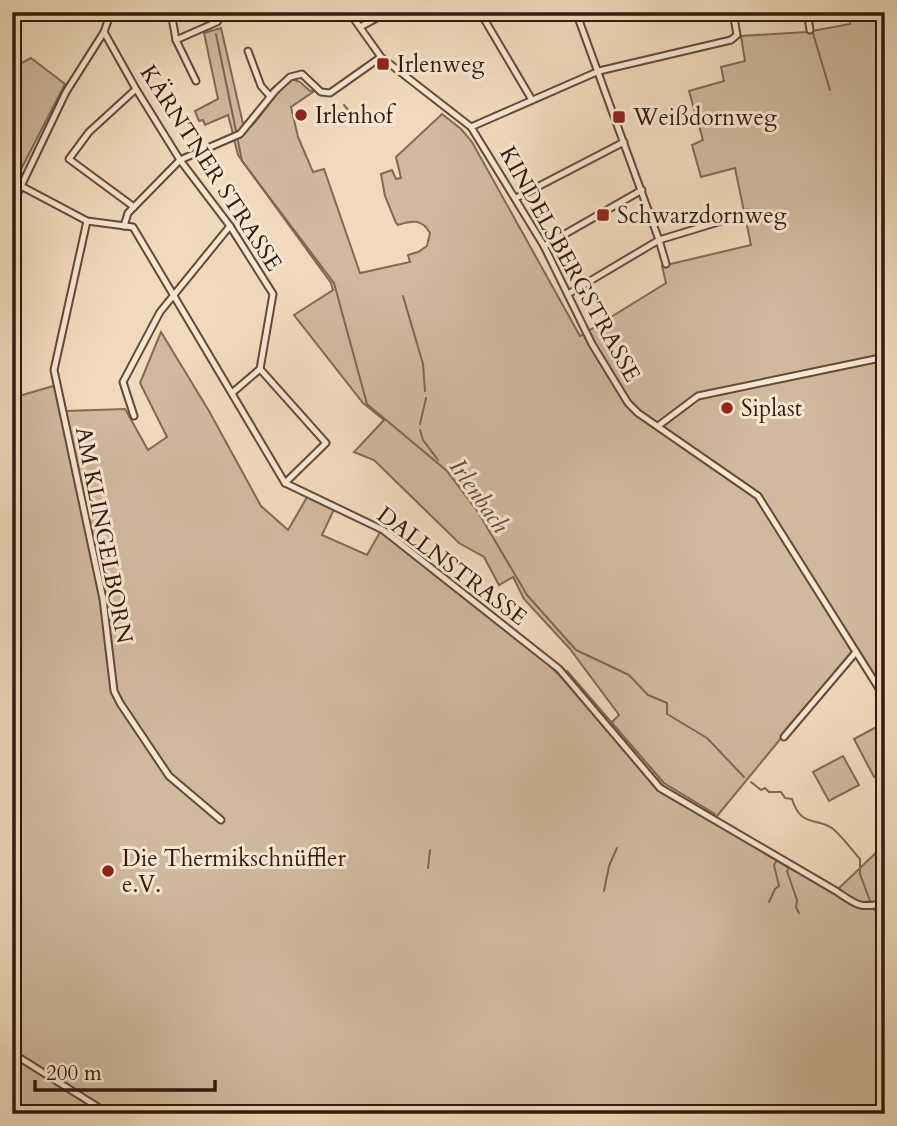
<svg xmlns="http://www.w3.org/2000/svg" width="897" height="1126" font-family="Cardo,serif">
<style>
.green{fill:#d1b99e;stroke:#846856;stroke-width:2}
.lines{fill:none;stroke-linecap:round;stroke-linejoin:round}
.stream{stroke:#806552;stroke-width:2}
.minor-casing{stroke:#654839;stroke-width:9}
.minor{stroke:#f6e7d3;stroke-width:5}
.poi-dot{fill:#8f2418;stroke:#f6e7d3;stroke-width:2.5}
.labels{text-anchor:middle;dominant-baseline:central;stroke-width:6;stroke-linejoin:round;paint-order:stroke}
.poi-label{font-size:23px;fill:#36180d;stroke:#f6e7d3;text-anchor:start}
.street-label{font-size:23px;fill:#36180d;stroke:#f6e7d3}
.water-label{font-size:24px;font-style:italic;fill:#674b3b;stroke:#f6e7d3}
</style>
<rect width="100%" height="100%" fill="#f1dabc"/>
<filter id="stains"><feTurbulence type="fractalNoise" baseFrequency=".00286" numOctaves="4"/><feColorMatrix values="0 0 0 0 .2 0 0 0 0 .09 0 0 0 0 .02 0 0 0 .5 -.17"/></filter>
<radialGradient id="worn" r=".72"><stop offset=".6" stop-color="#630" stop-opacity="0"/><stop offset="1" stop-color="#630" stop-opacity=".3"/></radialGradient>
<!-- green -->
<g class="green">
<path d="M850 12H885V696L855 648 713 821 834 893 885 844V1114H12V398L60 384 66 411 125 409 148 450 167 437 140 383 161 332 209 411 261 506 288 530 310 492 336 505 322 535 367 555 383 527 560 666 551 667 610 724 619 715 570 649 524 599 513 577 499 585 484 557 459 543 374 460 354 452 384 420 363 403 294 315 333 290 331 283 238 155 234 139C257 129 270 96 292 79L300 82 310 91 316 90 291 107 298 137 313 172 324 169 360 273 410 262 408 255 418 252 427 246 430 233C422 219 413 220 398 225L396 223 385 196 381 174 392 170 396 179 401 178 396 157 442 114 461 129 472 142 580 336 666 283 662 266 751 245 735 168 701 177 692 145 703 140 689 91 724 81 721 67 745 61 741 36 807 32 850 24Z"/>
<path d="M221 28 244 128 233 134 228 115 205 125 203 120 199 121 195 111 218 99 204 33Z"/>
<path d="M31 58 65 84 12 187V64L18 65Z"/>
<path d="M884 723 885 771 874 777 854 739Z"/>
<path d="M843 756 859 785 829 801 813 772Z"/>
</g>
<g class="lines">
<!-- stream -->
<g class="stream">
<path d="M812 30 830 90"/>
<path d="M216 34 236 131"/>
<path d="M271 90 282 80"/>
<path d="M344 105 349 111"/>
<path d="M238 141 242 161 334 283 367 404 447 471 478 512 527 595 576 650 629 675 648 695 667 703V714L707 738 744 777"/>
<path d="M403 296 423 364 425 391"/>
<path d="M420 424 426 398"/>
<path d="M420 430 423 440 438 460"/>
<path d="M567 671 664 783 715 814"/>
<path d="M751 782 761 790 765 788 769 792H781L785 798 792 799C801 828 816 817 832 828 842 836 851 849 860 859V874L870 901"/>
<path d="M710 820 789 868 787 871 797 900 796 907 799 913"/>
<path d="M428 868 430 850"/>
<path d="M604 891 609 866 617 848"/>
<path d="M769 902 775 889 779 886 774 865 777 860"/>
<path d="M874 910 885 907"/>
<path d="M12 1050H13"/>
</g>
<!-- minor casing -->
<g class="minor-casing">
<g id="minor">
<path d="M171 12 176 40"/>
<path d="M349 12 381 57 471 127 544 246 592 344 628 403 638 413 758 496 885 698"/>
<path d="M480 12 532 100"/>
<path d="M576 12 659 240 666 264"/>
<path d="M807 12 810 30"/>
<path d="M360 27 388 12"/>
<path d="M104 32 136 89 180 160 230 226 273 294 260 369 232 393"/>
<path d="M248 51 261 86 270 96"/>
<path d="M196 81 176 40 217 22 221 16V12"/>
<path d="M471 127 599 71 731 40 737 35 733 12"/>
<path d="M21 186 87 221 133 227 285 483 383 530 559 669 660 788 836 891C857 905 859 909 885 903"/>
<path d="M516 198 624 142"/>
<path d="M12 205 66 92 104 32 111 12"/>
<path d="M134 207 69 159 89 132 136 89"/>
<path d="M87 221 54 370 103 599 114 691 120 703 169 776 221 820"/>
<path d="M124 226 128 213 180 160 240 134 275 91 290 77 302 74 321 92 330 93 381 57"/>
<path d="M544 246 642 190"/>
<path d="M568 294 659 240 748 213"/>
<path d="M260 369 326 443 285 483"/>
<path d="M134 416 123 382 160 312 230 226"/>
<path d="M658 426 698 396 885 357"/>
<path d="M784 737 856 652"/>
<path d="M885 826V853"/>
<path d="M12 1053 109 1114"/>
</g>
</g>
<!-- minor -->
<use href="#minor" class="minor"/>
</g>
<!-- markers -->
<g class="poi-dot">
<rect x="376" y="57" width="14" height="14" rx="3.5"/>
<circle cx="301" cy="115" r="7"/>
<rect x="612" y="110" width="14" height="14" rx="3.5"/>
<rect x="596" y="208" width="14" height="14" rx="3.5"/>
<circle cx="727" cy="408" r="7"/>
<circle cx="108" cy="871" r="7"/>
</g>
<g class="labels">
<!-- poi labels -->
<g class="poi-label">
<text x="397" y="64">Irlenweg</text>
<text x="315" y="115">Irlenhof</text>
<text x="633" y="117">Weißdornweg</text>
<text x="617" y="215">Schwarzdornweg</text>
<text x="741" y="408">Siplast</text>
<text x="122" y="858">Die Thermikschnüffler<tspan x="122" dy="26">e.V.</tspan></text>
</g>
<!-- street labels -->
<g class="street-label">
<text transform="translate(211 168) rotate(57)">KÄRNTNER STRASSE</text>
<text transform="translate(570 264) rotate(61)">KINDELSBERGSTRASSE</text>
<text transform="translate(104 535) rotate(79)">AM KLINGELBORN</text>
<text transform="translate(452 566) rotate(37)">DALLNSTRASSE</text>
</g>
<!-- water labels -->
<g class="water-label">
<text transform="translate(479 496) rotate(55)">Irlenbach</text>
</g>
</g>
<!-- margin -->
<rect width="897" height="1126" fill="none" stroke="#f1dabc" stroke-width="42"/>
<rect x="14" y="14" width="869" height="1098" fill="none" stroke="#36180d" stroke-width="3.5"/>
<rect x="21" y="21" width="855" height="1084" fill="none" stroke="#36180d" stroke-width="2"/>
<!-- scale -->
<path d="M35 1080v10h180v-10" fill="none" stroke="#36180d" stroke-width="3.5"/>
<text x="46" y="1080" font-size="21" fill="#36180d" stroke="#f6e7d3" stroke-width="5" paint-order="stroke">200 m</text>
<rect width="100%" height="100%" filter="url(#stains)"/>
<rect width="100%" height="100%" fill="url(#worn)"/>
</svg>
